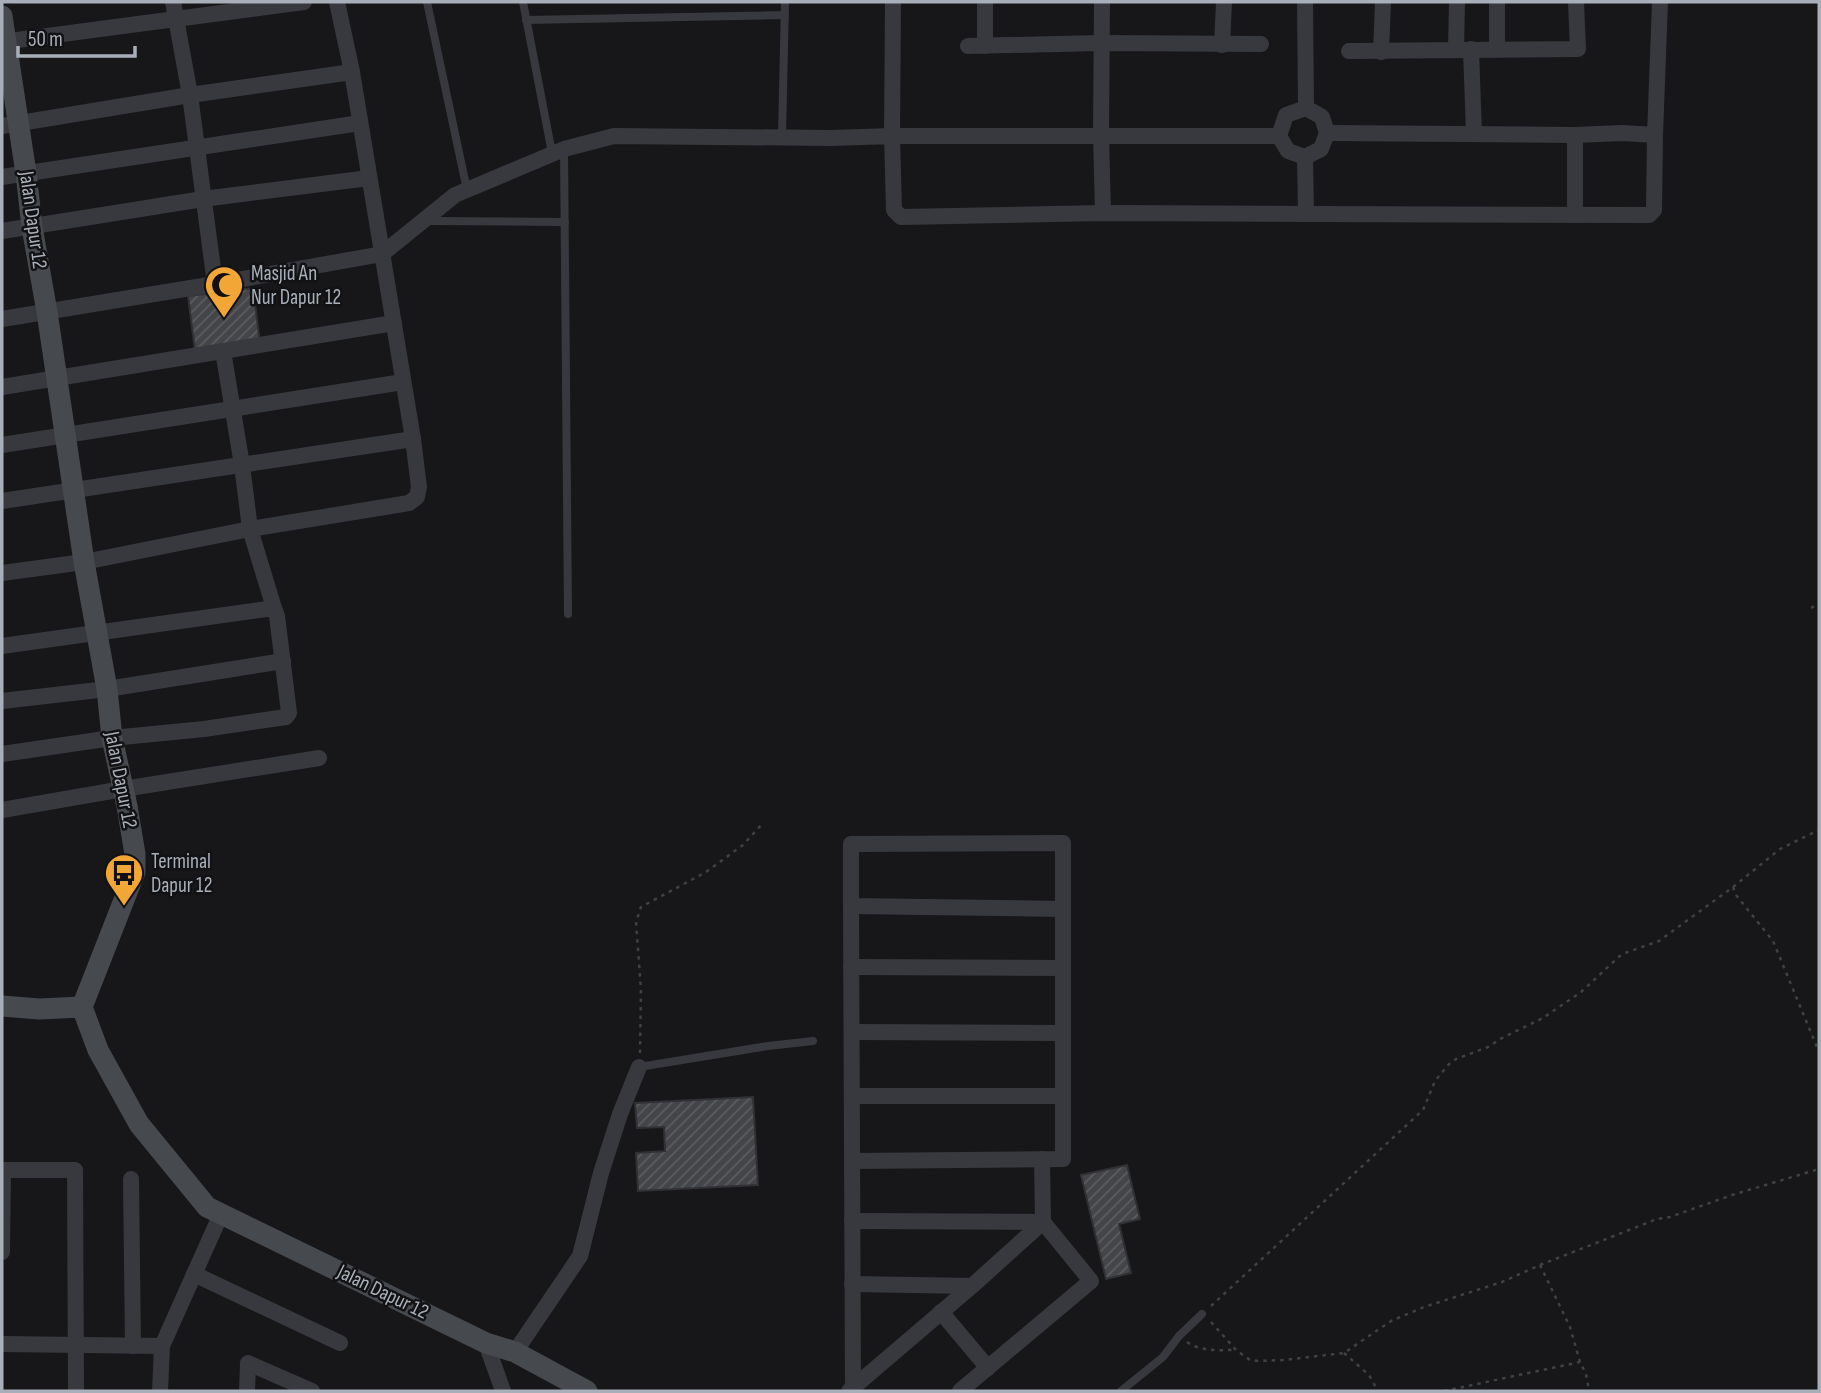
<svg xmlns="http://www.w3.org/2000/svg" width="1821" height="1393" font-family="'Sofia Sans Condensed',sans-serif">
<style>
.building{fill:url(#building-hatch);stroke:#313135;stroke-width:2}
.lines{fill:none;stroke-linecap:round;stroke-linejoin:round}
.path{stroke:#3e4145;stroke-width:2.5;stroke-dasharray:3.5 5;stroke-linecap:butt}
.lane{stroke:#38393e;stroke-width:8}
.street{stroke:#38393e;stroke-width:16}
.secondary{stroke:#46494e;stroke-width:21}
.labels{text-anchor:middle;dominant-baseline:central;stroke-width:5;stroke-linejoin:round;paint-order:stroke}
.street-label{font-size:21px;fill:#a9afb9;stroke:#121214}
.poi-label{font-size:21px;fill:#a9afb9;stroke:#121214;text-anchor:start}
</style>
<defs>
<pattern id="building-hatch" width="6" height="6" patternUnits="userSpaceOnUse" patternTransform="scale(1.75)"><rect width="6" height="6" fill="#434549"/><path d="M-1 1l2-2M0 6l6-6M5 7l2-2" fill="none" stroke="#5b5d61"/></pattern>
</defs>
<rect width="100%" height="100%" fill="#171719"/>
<!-- building -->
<g class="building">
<path d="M253 288 260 343 195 351 188 296Z"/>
<path d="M753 1097 758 1185 638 1191 636 1153 665 1151 664 1127 637 1128 635 1103Z"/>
<path d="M1127 1165 1140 1219 1119 1224 1131 1273 1106 1279 1081 1175Z"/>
</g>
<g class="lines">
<!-- path -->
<g class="path">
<path d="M1811 608 1819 603"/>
<path d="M1733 887 1736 895 1773 941 1819 1052"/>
<path d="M640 1053 641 990 636 922 641 907 706 872 743 845 763 823"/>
<path d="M1540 1265 1570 1327 1580 1362 1586 1374 1589 1391"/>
<path d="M1211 1306 1423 1110 1435 1081 1449 1064 1456 1059 1488 1047 1502 1038 1543 1018 1581 992 1622 954 1659 941 1733 887 1780 849 1819 830"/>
<path d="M1211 1322 1236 1350 1250 1360 1258 1361 1284 1360 1344 1353 1391 1321 1424 1307 1502 1282 1540 1265 1657 1219 1670 1217 1732 1195 1819 1169"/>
<path d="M1187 1342C1202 1352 1218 1350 1235 1350"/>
<path d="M1344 1353 1369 1375 1378 1391"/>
<path d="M1444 1391 1580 1362"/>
</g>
<!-- lane -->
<g class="lane">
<path d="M427 2 467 190"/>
<path d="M523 2 552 153"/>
<path d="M526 20 785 15"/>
<path d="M782 136 785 2"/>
<path d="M564 149 568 614"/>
<path d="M428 221 565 222"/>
<path d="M639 1067 768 1046 813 1041"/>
<path d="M1121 1391 1163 1357 1179 1336 1202 1314"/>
</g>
<!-- street -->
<g class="street">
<path d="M173 2 190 95 215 284"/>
<path d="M893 2 892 136H1279"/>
<path d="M985 2V46"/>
<path d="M1102 2 1101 135 1103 213"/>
<path d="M1305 2 1306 108"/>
<path d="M2 42 304 2"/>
<path d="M1222 45 1224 2"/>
<path d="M968 46 1100 43 1261 44"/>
<path d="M1456 49 1457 2"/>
<path d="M1471 49 1474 134"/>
<path d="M1497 49V2"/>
<path d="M1349 51 1578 49 1576 2"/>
<path d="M1381 52 1383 2"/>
<path d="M1306 108 1322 117 1327 133 1321 149 1305 157 1288 151 1279 136 1286 115Z"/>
<path d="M2 126 190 95 352 72"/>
<path d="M1327 133 1575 135 1622 133 1655 135 1660 2"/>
<path d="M1575 135V215"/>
<path d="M2 177 360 123"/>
<path d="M1306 214 1649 215 1654 210 1655 135"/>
<path d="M2 231 203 199 369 178"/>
<path d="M2 319 215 284 382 254 455 195 564 149 614 136 832 138 892 136 894 210 901 217 1103 213 1306 214 1305 157"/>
<path d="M223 351 242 465 250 529 274 608"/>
<path d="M2 387 394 323"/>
<path d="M2 445 403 382"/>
<path d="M2 501 413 439"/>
<path d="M2 573 84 562 250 529 409 503 417 497 419 487 413 439 352 72 337 2"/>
<path d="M2 646 274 608 277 616 289 713 286 717 204 729 112 738 2 754"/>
<path d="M2 701 107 689 283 661"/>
<path d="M2 810 123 789 319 758"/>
<path d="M851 906 853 1388"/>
<path d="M851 967 1063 968"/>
<path d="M852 1032 1063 1033"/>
<path d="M852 1096H1063"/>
<path d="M852 1161 1063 1159C1063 1054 1063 949 1063 843L851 844V906L1063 909"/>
<path d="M131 1179 133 1346"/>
<path d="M852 1221 1043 1222"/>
<path d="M2 1252 3 1170H75L76 1391"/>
<path d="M194 1274 340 1343"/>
<path d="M852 1284 972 1286"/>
<path d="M941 1312 988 1368"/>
<path d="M486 1343 503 1391"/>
<path d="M2 1344 162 1346"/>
<path d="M515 1352 580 1256 601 1173 620 1114 639 1067"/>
<path d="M160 1391 162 1346 221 1214"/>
<path d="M247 1391 248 1363 312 1391"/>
<path d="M849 1391 972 1286 1043 1222"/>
<path d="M960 1391 1091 1281 1043 1222 1042 1159"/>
</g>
<!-- secondary -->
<g class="secondary">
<path d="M2 16 26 173 32 227 47 312 84 562 107 689 112 738 127 806 135 854V872L82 1007 98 1050 139 1124 207 1207 486 1343 515 1352 587 1391"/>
<path d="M2 1006 39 1009 82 1007"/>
</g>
</g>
<!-- icons -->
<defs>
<g id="mosque-pin" transform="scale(2.0125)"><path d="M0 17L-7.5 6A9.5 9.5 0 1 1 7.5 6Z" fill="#f2a636" stroke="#121214"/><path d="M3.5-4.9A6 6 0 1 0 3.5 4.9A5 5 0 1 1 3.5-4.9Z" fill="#111"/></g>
<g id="bus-pin" transform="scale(2.0125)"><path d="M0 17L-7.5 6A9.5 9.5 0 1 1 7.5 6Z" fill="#f2a636" stroke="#121214"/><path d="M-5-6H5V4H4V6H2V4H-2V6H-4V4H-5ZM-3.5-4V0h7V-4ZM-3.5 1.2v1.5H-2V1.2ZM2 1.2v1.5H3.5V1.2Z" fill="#111"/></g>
</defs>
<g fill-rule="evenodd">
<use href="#mosque-pin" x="224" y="285"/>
<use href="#bus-pin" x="124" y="873"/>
</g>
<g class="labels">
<!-- street labels -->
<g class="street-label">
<text transform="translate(33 220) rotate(82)">Jalan Dapur 12</text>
<text transform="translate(121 780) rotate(79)">Jalan Dapur 12</text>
<text transform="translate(383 1292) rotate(26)">Jalan Dapur 12</text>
</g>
<!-- poi labels -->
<g class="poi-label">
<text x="251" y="273">Masjid An<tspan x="251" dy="24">Nur Dapur 12</tspan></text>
<text x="151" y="861">Terminal<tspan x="151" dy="24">Dapur 12</tspan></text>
</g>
</g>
<!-- border -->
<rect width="1821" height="1393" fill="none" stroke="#a9afb9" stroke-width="7"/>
<!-- scale -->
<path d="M18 46v10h117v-10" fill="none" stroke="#a9afb9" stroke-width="3.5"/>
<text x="28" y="46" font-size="21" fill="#a9afb9" stroke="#121214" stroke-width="5" paint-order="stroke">50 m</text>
</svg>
